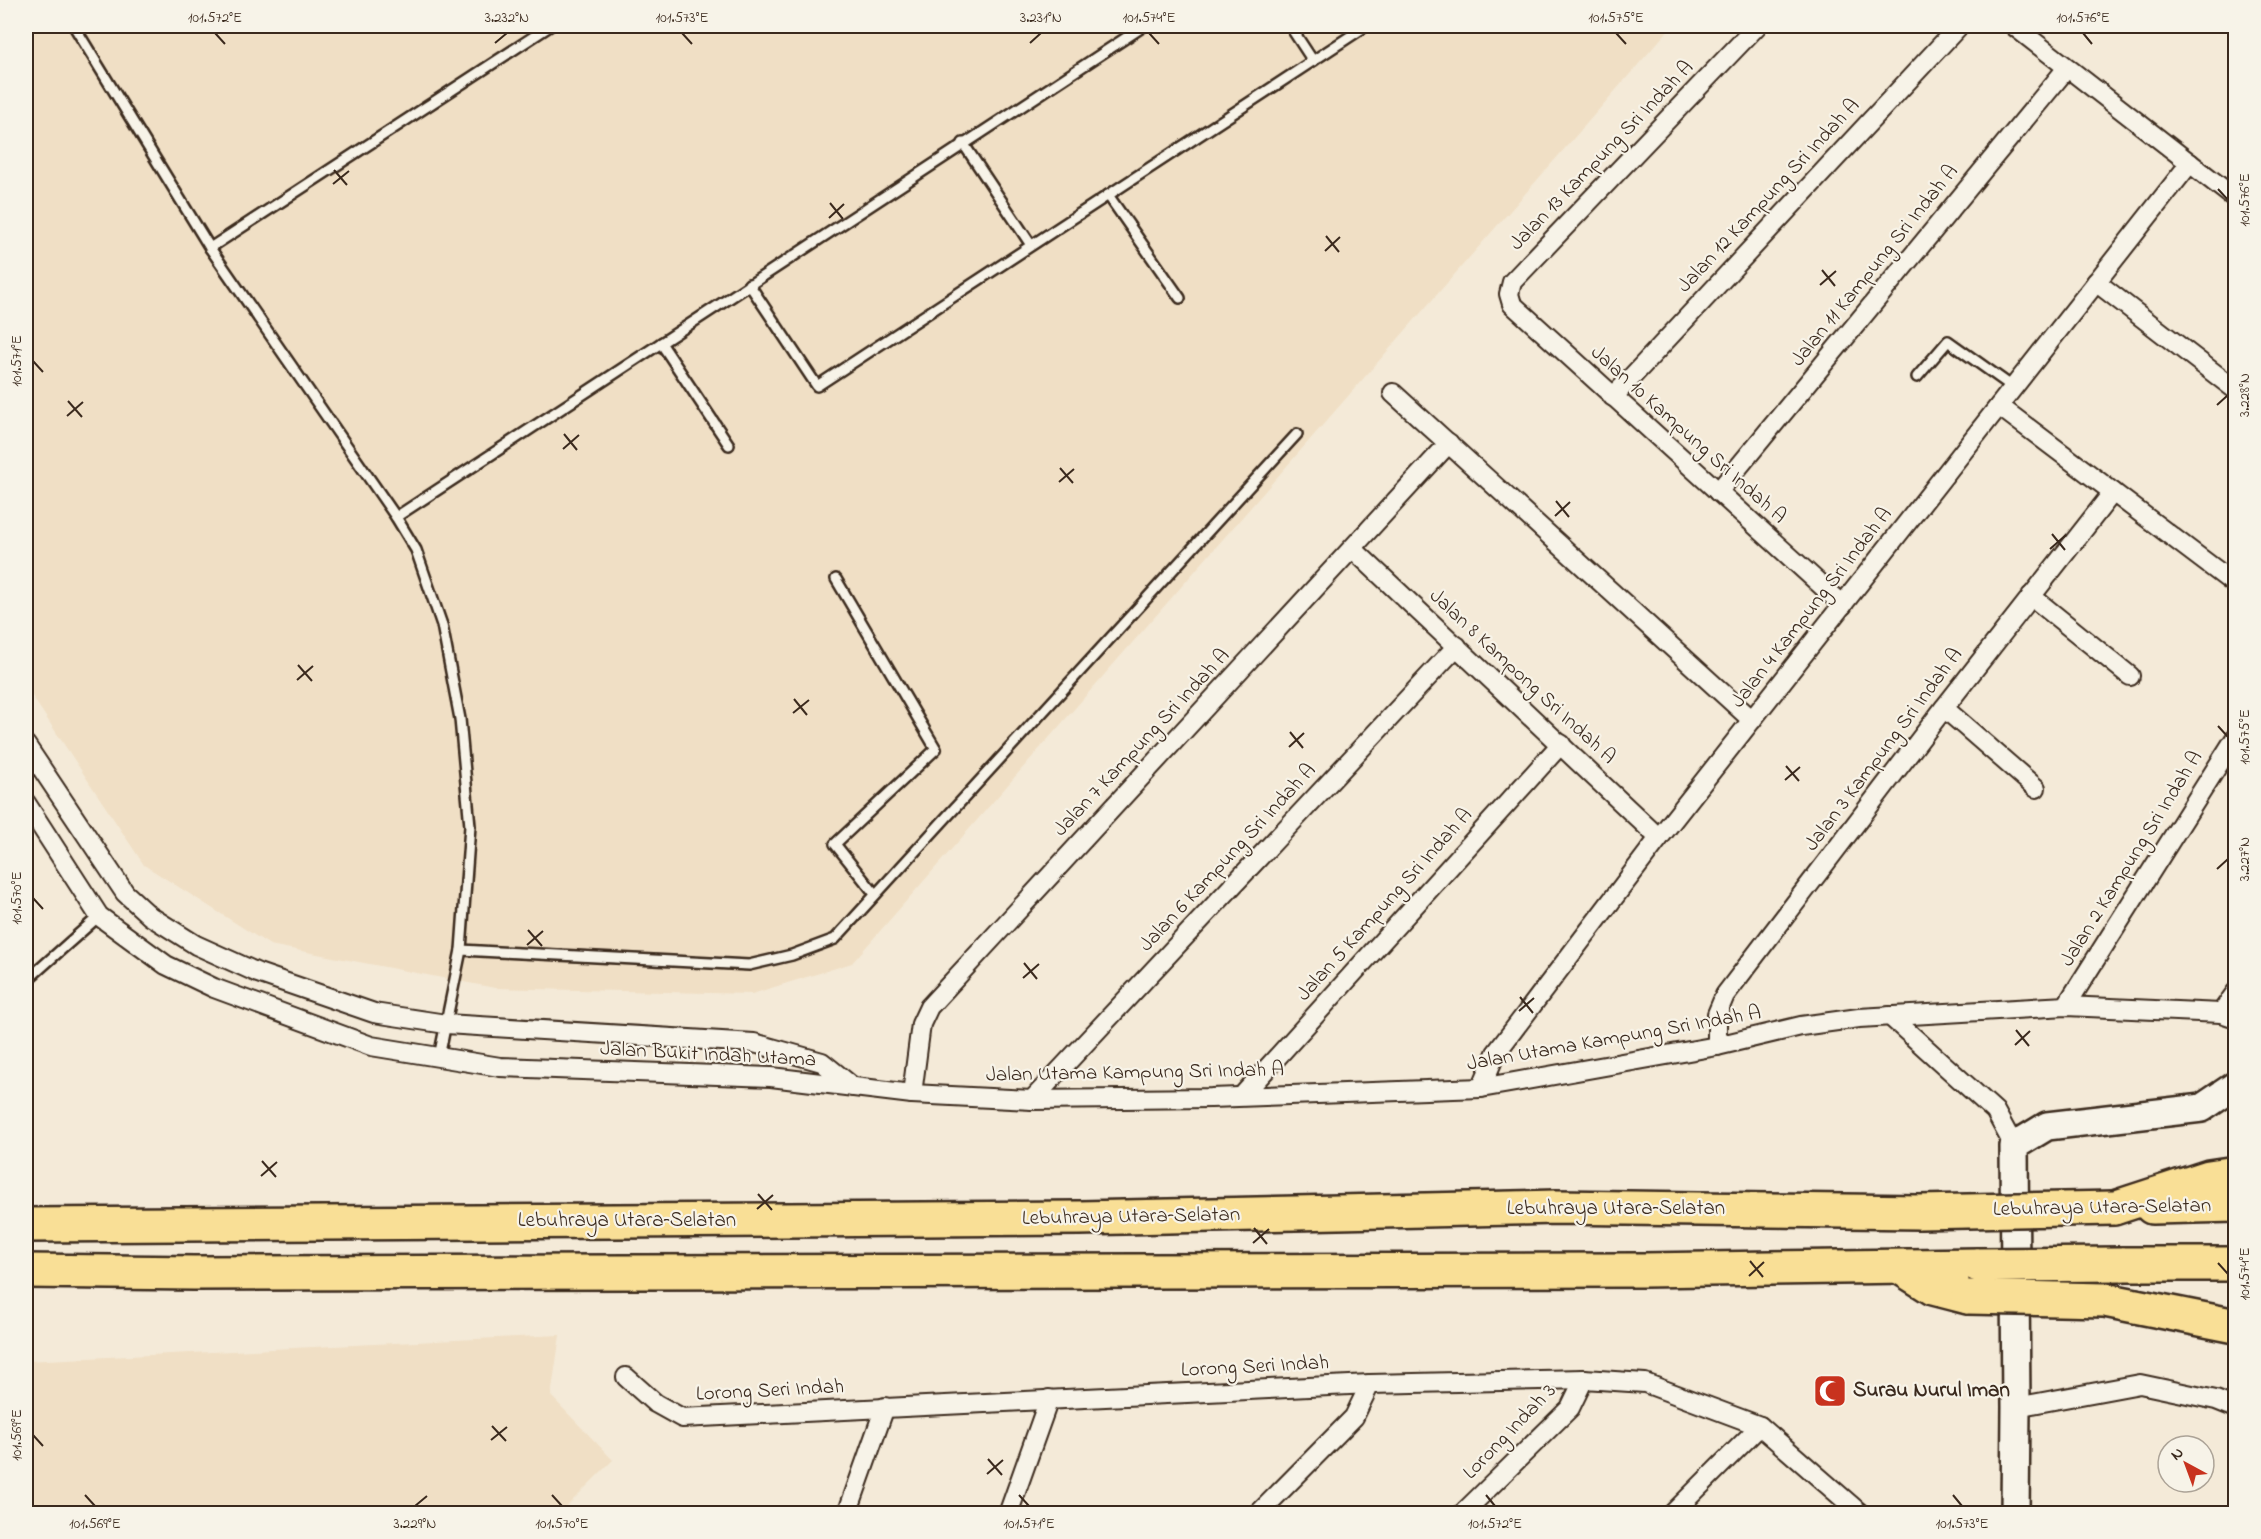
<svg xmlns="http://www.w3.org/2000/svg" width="2261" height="1539" font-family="'Indie Flower',sans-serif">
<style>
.built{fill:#f0dfc5}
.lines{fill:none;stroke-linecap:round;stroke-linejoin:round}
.lane-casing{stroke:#3b2a1e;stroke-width:14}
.street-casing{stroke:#3b2a1e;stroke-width:22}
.secondary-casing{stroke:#3b2a1e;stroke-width:32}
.highway-casing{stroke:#3b2a1e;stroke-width:38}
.lane{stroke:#f7f3e8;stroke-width:9}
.street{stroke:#f7f3e8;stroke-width:18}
.secondary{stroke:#f7f3e8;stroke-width:27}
.highway{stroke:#f9df96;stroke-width:33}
.highway-bridge-casing{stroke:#3b2a1e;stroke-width:38;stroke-linecap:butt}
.highway-bridge{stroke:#f9df96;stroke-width:33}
.ticks{fill:none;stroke:#3b2a1e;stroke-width:2}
.labels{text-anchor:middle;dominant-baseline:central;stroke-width:4.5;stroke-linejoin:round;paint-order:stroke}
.street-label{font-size:21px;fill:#3b2a1e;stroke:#f7f3e8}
.poi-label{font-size:21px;font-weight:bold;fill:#3b2a1e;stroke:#f7f3e8;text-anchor:start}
.neatline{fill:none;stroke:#3b2a1e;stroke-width:2}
.ticks-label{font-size:15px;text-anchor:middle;fill:#3b2a1e}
</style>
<rect width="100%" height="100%" fill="#f4ead8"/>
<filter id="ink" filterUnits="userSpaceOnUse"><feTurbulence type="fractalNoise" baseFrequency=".0167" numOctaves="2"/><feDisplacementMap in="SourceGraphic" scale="12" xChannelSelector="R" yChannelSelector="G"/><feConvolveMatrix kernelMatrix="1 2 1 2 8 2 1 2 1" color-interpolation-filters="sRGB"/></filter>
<g filter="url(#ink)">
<!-- built -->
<g class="built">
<path d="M26 26H1672L852 963 752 994 495 988 270 945 144 865 26 687Z"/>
<path d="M560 1335 551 1396 613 1460 560 1513H26V1361Z"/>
</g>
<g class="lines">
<!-- lane casing -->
<g class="lane-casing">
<g id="lane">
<path d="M74 26 210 248 396 517 416 550 442 625 460 719 470 826 461 950 439 1057"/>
<path d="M1290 26 1313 61"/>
<path d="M963 143 1031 245"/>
<path d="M1108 195 1180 298"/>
<path d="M210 248 550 26"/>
<path d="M749 284 817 386 1366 26"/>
<path d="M661 343 729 445"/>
<path d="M1917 377 1948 341 2014 388"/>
<path d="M396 517 1144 26"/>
<path d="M836 579 936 749 835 844 875 894"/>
<path d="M461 950 749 965 792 955 835 939 1297 434"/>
<path d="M26 981 99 916"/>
</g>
</g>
<!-- street casing -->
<g class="street-casing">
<g id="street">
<path d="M1757 26 1512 282 1509 294 1512 304 1843 605"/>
<path d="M2014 26 2236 199"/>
<path d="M2096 282 2236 390"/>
<path d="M1393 393 1752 720"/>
<path d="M1613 397 1959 26"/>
<path d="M1999 406 2236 585"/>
<path d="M1718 492 2067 68"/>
<path d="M1353 549 1659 838"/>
<path d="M2031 596 2130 676"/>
<path d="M1944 708 2036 788"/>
<path d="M26 745 125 893 150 916 196 945 258 973 374 1013 446 1024 754 1043 822 1062 853 1087"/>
<path d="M26 803 99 916 166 965 214 988 371 1046 500 1067 771 1077 912 1094 1032 1100 1211 1098 1481 1088 1717 1046 1801 1026 1859 1018 2066 1006 2221 1013 2236 1018"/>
<path d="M2066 1006 2236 737"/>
<path d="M2221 1013 2236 992"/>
<path d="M1890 1016 1995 1111 2014 1146"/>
<path d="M1717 1046V1014L1725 995 1944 708 2113 492"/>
<path d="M1481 1088 1496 1053 1659 838 2190 163"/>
<path d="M912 1094 921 1024 929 1007 1449 443"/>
<path d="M1242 1096 1561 744"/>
<path d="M1032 1100 1457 646"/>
<path d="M626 1377 655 1403 682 1418 1370 1384 1584 1379 1645 1383 1760 1426 1861 1514"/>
<path d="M2016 1407 2140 1384 2216 1400 2236 1408"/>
<path d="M847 1514 885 1407"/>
<path d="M1008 1514 1049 1399"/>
<path d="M1258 1514 1354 1417 1370 1384"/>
<path d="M1462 1514 1570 1408 1584 1379"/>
<path d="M1672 1514 1760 1426"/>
</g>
</g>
<!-- secondary casing -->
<g class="secondary-casing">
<path id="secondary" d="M2015 1514 2016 1407 2014 1146 2047 1126 2202 1108 2236 1085"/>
</g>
<!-- highway casing -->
<g class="highway-casing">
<g id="highway">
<path d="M2152 1207 2236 1205"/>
<path d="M2114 1208 2209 1177 2236 1173"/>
<path d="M26 1225 1080 1218 1556 1207 1919 1212"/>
<path d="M2121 1264H2236"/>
<path d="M1900 1267 1933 1288 1968 1297"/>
<path d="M26 1271 194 1273 1644 1270 1978 1265"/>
<path d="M2105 1300 2236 1326"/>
</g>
</g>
<!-- lane -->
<use href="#lane" class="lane"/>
<!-- street -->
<use href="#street" class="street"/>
<!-- secondary -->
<use href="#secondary" class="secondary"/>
<!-- highway -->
<use href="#highway" class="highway"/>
<!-- highway-bridge casing -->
<g class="highway-bridge-casing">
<g id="highway-bridge">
<path d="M1919 1212 2114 1208"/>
<path d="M1978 1265 2121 1264"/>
<path d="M1968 1297 2105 1300"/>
</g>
</g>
<!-- highway-bridge -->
<use href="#highway-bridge" class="highway-bridge"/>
</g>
</g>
<!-- ticks -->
<path class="ticks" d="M215 33 225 44M682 33 692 44M1149 33 1159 44M1616 33 1626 44M2083 33 2092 44M495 43 507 33M1030 43 1041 33M334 170 347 185M333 184 349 171M2218 189 2228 200M830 203 843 219M829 218 844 204M1326 236 1339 252M1325 251 1340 237M1822 270 1835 286M1820 285 1836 271M33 361 43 372M68 401 82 417M2217 405 2228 395M67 416 83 402M564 434 577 450M563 449 579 435M1060 468 1073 483M1059 482 1074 469M1556 501 1569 517M1555 516 1570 502M2052 534 2065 550M2050 549 2066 535M298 665 312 681M297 680 313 666M794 699 807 715M793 713 809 700M2218 726 2228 737M1290 732 1303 748M1289 747 1304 733M1786 766 1799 781M1785 780 1800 767M2217 869 2228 859M33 898 43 909M528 930 542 946M527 945 543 931M1024 963 1037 979M1023 978 1039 964M1520 997 1533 1013M1519 1011 1534 998M2016 1030 2029 1046M2015 1045 2030 1031M262 1161 276 1177M261 1176 277 1162M758 1194 772 1210M757 1209 773 1195M1254 1228 1267 1244M1253 1243 1269 1229M1750 1261 1763 1277M2218 1263 2228 1274M1749 1276 1764 1262M492 1426 506 1441M33 1435 43 1446M491 1440 507 1427M988 1459 1002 1475M987 1474 1003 1460M85 1495 95 1506M552 1495 562 1506M1019 1495 1029 1506M1486 1495 1495 1506M1953 1495 1962 1506M415 1506 427 1496"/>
<!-- icons -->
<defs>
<g id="mosque-square" transform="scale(1.725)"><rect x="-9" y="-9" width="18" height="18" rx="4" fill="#c8321e" stroke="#f7f3e8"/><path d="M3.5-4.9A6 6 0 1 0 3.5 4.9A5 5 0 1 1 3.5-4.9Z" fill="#fff"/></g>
</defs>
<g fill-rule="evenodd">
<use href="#mosque-square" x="1830" y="1391"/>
</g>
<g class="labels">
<!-- street labels -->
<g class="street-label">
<text transform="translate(1602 156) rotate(-46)">Jalan 13 Kampung Sri Indah A</text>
<text transform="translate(1769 196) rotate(-47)">Jalan 12 Kampung Sri Indah A</text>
<text transform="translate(1875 266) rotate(-51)">Jalan 11 Kampung Sri Indah A</text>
<text transform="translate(1688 435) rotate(42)">Jalan 10 Kampung Sri Indah A</text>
<text transform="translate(1812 608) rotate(-52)">Jalan 4 Kampung Sri Indah A</text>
<text transform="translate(1522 677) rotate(43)">Jalan 8 Kampong Sri Indah A</text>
<text transform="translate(1142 743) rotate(-47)">Jalan 7 Kampung Sri Indah A</text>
<text transform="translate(1884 750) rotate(-53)">Jalan 3 Kampung Sri Indah A</text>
<text transform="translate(1228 858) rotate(-47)">Jalan 6 Kampung Sri Indah A</text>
<text transform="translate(2132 859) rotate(-58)">Jalan 2 Kampung Sri Indah A</text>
<text transform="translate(1385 905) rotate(-48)">Jalan 5 Kampung Sri Indah A</text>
<text transform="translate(1614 1039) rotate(-10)">Jalan Utama Kampung Sri Indah A</text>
<text transform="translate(708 1055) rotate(3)">Jalan Bukit Indah Utama</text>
<text transform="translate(1135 1073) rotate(-1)">Jalan Utama Kampung Sri Indah A</text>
<text transform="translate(2102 1208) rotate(-1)">Lebuhraya Utara–Selatan</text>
<text x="1616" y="1209">Lebuhraya Utara–Selatan</text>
<text transform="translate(1131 1217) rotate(-1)">Lebuhraya Utara–Selatan</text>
<text x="627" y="1221">Lebuhraya Utara–Selatan</text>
<text transform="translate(1255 1367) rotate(-3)">Lorong Seri Indah</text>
<text transform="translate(770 1391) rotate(-3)">Lorong Seri Indah</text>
<text transform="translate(1510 1432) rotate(-46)">Lorong Indah 3</text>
</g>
<!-- poi labels -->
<g class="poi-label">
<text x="1853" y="1391">Surau Nurul Iman</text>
</g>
</g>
<!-- margin -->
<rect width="2261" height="1539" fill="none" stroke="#f7f3e8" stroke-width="66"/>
<!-- north arrow -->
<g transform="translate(2186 1464) rotate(319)"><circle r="28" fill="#f7f3e8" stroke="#aca397" stroke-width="1.5"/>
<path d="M0-4.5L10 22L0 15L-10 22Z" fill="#c8321e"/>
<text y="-9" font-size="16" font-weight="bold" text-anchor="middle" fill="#3b2a1e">N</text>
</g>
<rect x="33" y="33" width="2195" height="1473" class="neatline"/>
<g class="ticks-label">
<text x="215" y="22">101.572°E</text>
<text x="507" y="22">3.232°N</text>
<text x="682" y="22">101.573°E</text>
<text x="1041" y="22">3.231°N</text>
<text x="1149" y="22">101.574°E</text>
<text x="1616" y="22">101.575°E</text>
<text x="2083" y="22">101.576°E</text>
<text transform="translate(2244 200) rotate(-90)" y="5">101.576°E</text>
<text transform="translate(16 361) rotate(-90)" y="5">101.571°E</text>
<text transform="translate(2244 395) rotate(-90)" y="5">3.228°N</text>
<text transform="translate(2244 737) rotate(-90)" y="5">101.575°E</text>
<text transform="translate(2244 859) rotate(-90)" y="5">3.227°N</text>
<text transform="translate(16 898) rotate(-90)" y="5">101.570°E</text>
<text transform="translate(2244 1274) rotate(-90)" y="5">101.574°E</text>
<text transform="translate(16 1435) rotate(-90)" y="5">101.569°E</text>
<text x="95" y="1528">101.569°E</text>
<text x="415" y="1528">3.229°N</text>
<text x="562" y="1528">101.570°E</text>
<text x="1029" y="1528">101.571°E</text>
<text x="1495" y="1528">101.572°E</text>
<text x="1962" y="1528">101.573°E</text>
</g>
</svg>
